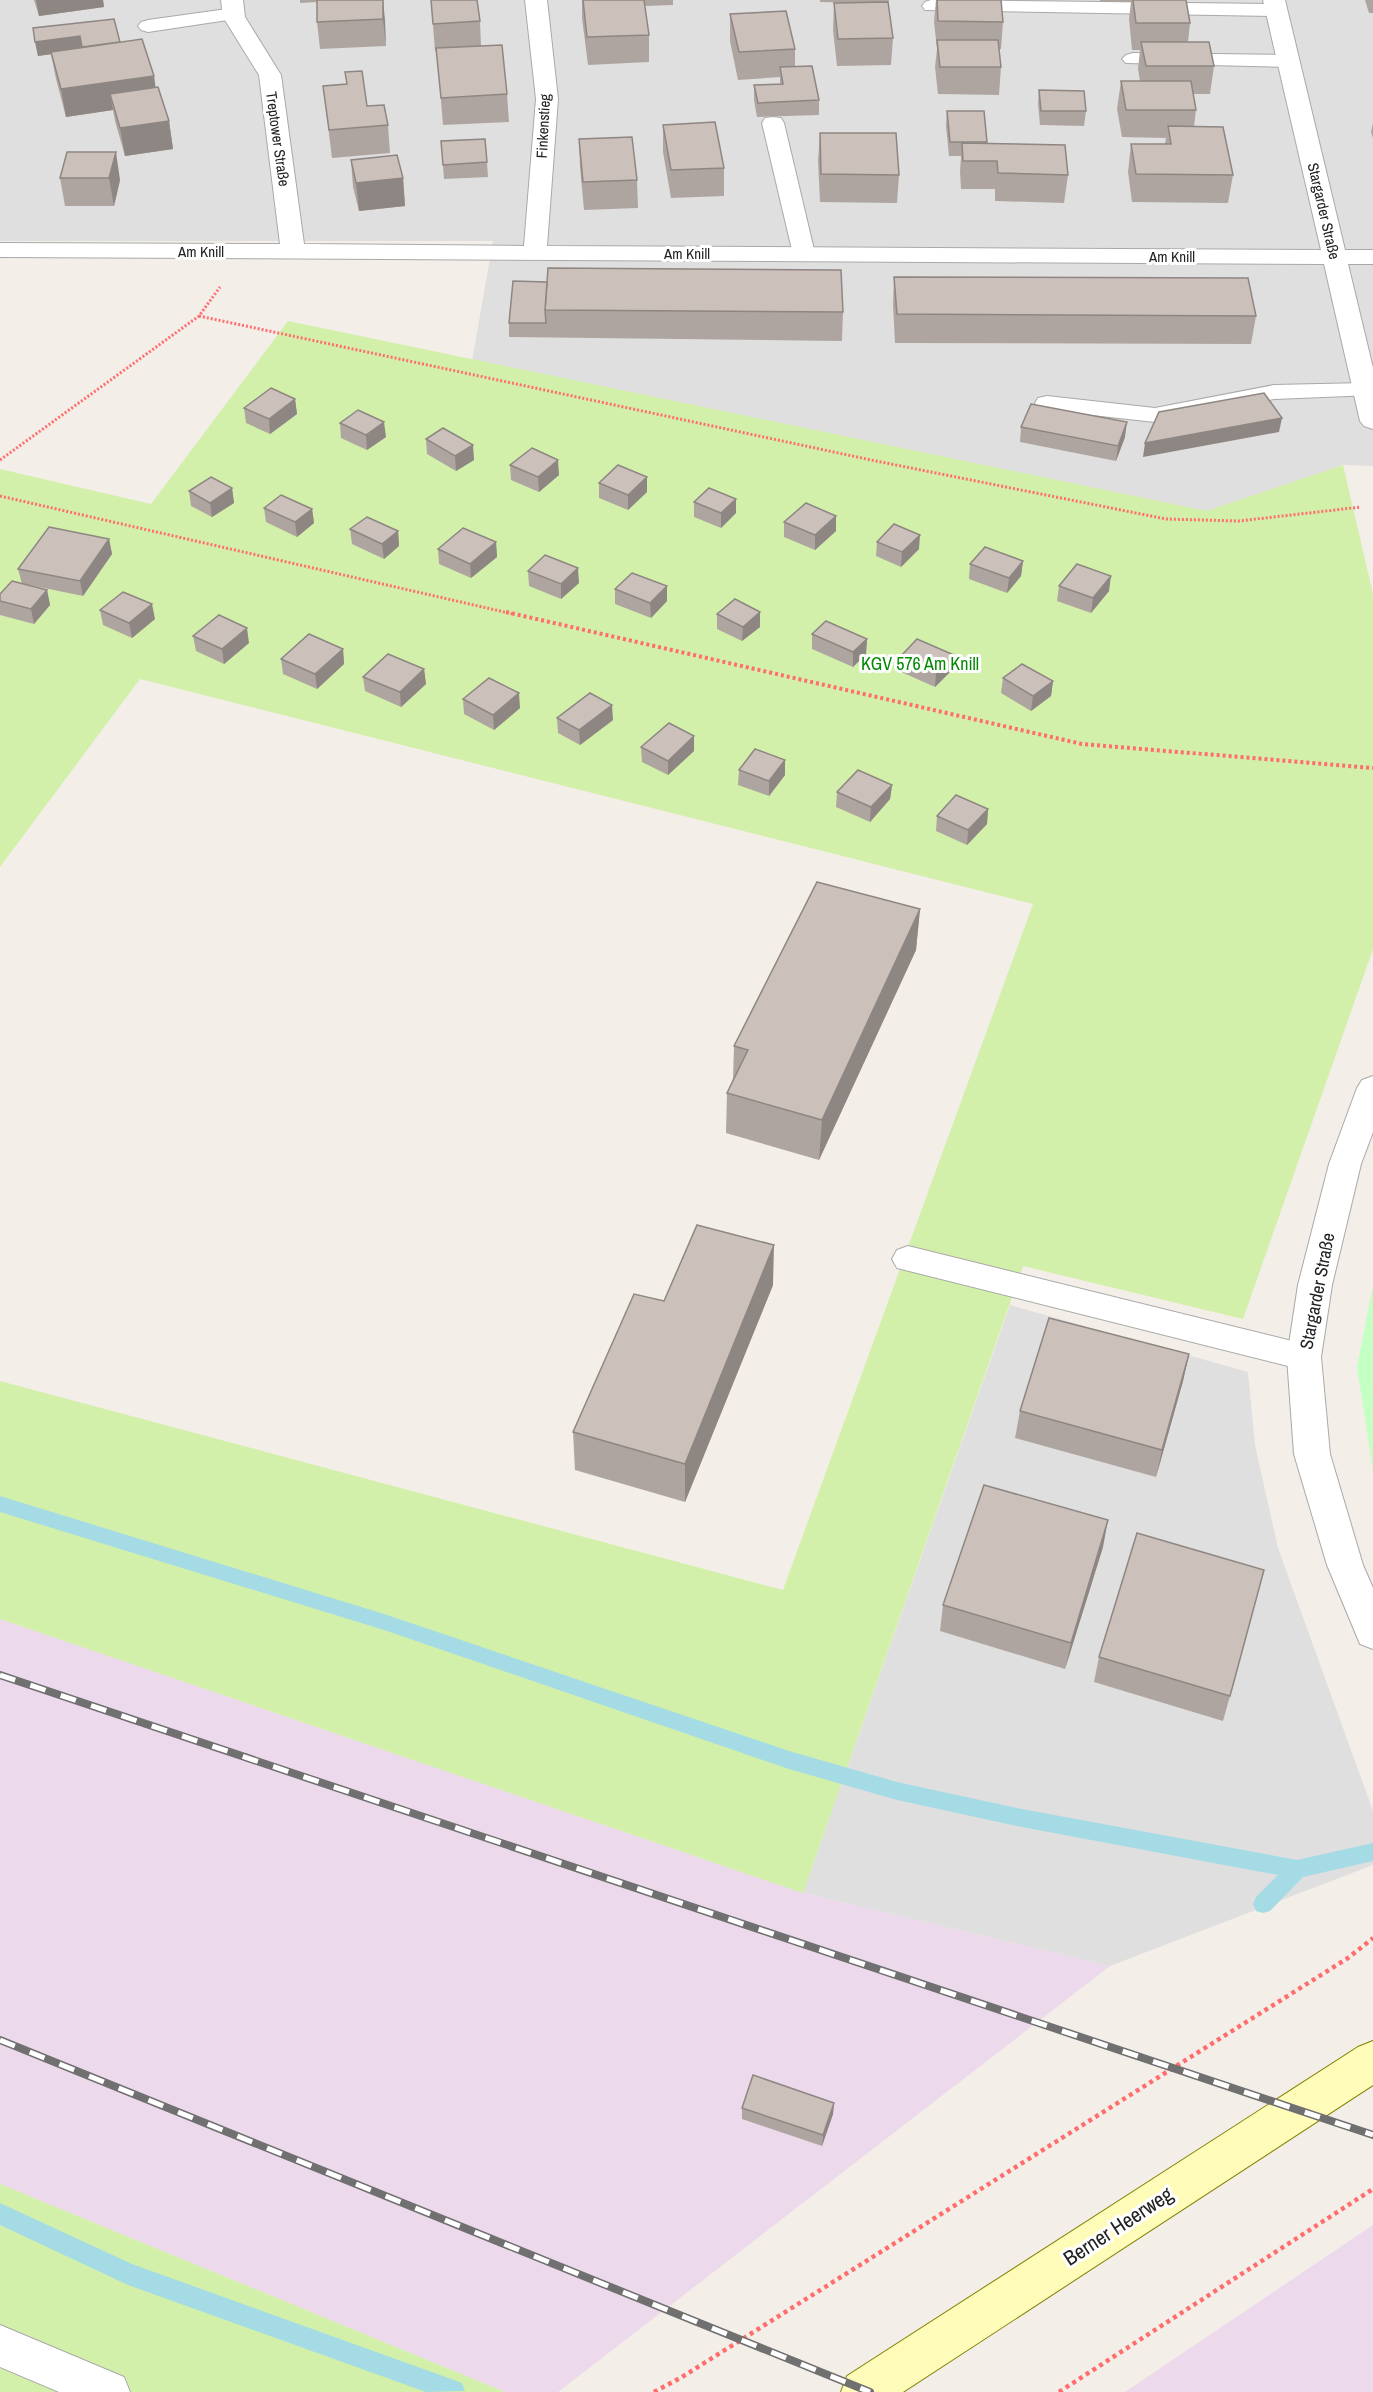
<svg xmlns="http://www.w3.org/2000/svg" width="1373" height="2392" font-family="'Archivo Narrow',sans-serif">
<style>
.residential{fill:#e0dfdf}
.industrial{fill:#ecd9eb}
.grass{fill:#d3f0aa}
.park{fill:#c4ffc3}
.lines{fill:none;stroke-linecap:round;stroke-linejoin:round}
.stream{fill:#a5dbe4;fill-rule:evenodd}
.service-casing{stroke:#a9a9a9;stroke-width:2}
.minor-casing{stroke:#a9a9a9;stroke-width:2}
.secondary-casing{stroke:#808200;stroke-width:2}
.path-far2{stroke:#ff6e6d;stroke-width:3;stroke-dasharray:2 2;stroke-linecap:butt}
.path-far1{stroke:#ff6e6d;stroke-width:4;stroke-dasharray:3 3;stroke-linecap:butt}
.path{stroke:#ff6e6d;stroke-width:4.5;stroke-dasharray:4 4;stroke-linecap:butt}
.service{fill:#fff;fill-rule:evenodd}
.minor{fill:#fff;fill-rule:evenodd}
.secondary{fill:#fffcba;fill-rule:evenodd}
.rail-casing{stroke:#707070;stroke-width:8}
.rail{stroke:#fff;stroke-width:5;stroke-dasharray:16;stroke-linecap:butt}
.wall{fill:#afa5a0}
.shaded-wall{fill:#8e8682}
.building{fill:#cbc0ba;stroke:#8e8682;stroke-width:1.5}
.labels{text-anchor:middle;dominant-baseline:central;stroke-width:6;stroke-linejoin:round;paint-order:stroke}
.far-street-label{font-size:15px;fill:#222;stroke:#fff}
.park-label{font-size:18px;fill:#048902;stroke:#fff}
.street-label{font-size:18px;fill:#222;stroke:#fff}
.near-street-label{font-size:21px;fill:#222;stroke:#fff}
</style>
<rect width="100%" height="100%" fill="#f3eee8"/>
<!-- residential -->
<g class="residential">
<path d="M0 0H1373V466L1343 465 1207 511 472 361 493 241H0Z"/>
<path d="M1010 1305 1248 1372 1255 1445 1278 1548 1373 1811V1865L1110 1966 803 1893Z"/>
</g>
<!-- industrial -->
<g class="industrial">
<path d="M0 1619 803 1893 1110 1966 558 2392H505L0 2184Z"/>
<path d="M1373 2225V2392H1125Z"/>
</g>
<!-- grass -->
<g class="grass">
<path d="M288 321 1207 511 1343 465 1373 594V949L1243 1319 1023 1266 803 1893 0 1619V1381L783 1590 1033 904 140 679 0 867V469L151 504Z"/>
<path d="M0 2184 505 2392H0Z"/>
</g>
<!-- park -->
<path class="park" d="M1373 1285V1471L1357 1367Z"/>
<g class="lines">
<!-- stream -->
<g class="stream">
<path d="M0 1496 384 1614 789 1751 897 1782 1022 1809 1297 1860 1373 1843V1861L1303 1877 1270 1911 1263 1913 1256 1911 1253 1904 1256 1897 1278 1875 1022 1827 897 1800 789 1769 384 1630 0 1512Z"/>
<path d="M0 2203 132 2264 454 2380 462 2383 465 2391 426 2392 128 2285 0 2225Z"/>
</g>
<!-- service casing -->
<g class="service-casing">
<g id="service">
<path d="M931 0 1277 4 1284 6 1287 10 1284 14 1277 16 925 10 922 6 925 2Z"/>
<path d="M234 8 241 10 244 14 241 18 148 32 141 30 138 26 141 22 148 20Z"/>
<path d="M1133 53 1288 55 1295 57 1299 61 1295 65 1288 67 1126 63 1122 59 1126 55Z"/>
<path d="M773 117 781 118 784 123 815 254 812 259 804 261 796 259 793 254 762 123 765 118Z"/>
<path d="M1366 383 1373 385V395L1274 399 1155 422 1047 410 1038 408 1035 403 1038 398 1047 396 1155 408 1274 385Z"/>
<path d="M908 1246 1304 1344 1316 1348 1320 1357 1316 1366 1304 1370 897 1268 892 1259 897 1250Z"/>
<path d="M0 2325 124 2377 130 2392H59L0 2367Z"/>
</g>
</g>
<!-- minor casing -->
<g class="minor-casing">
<g id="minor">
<path d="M221 0H243L245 17 281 75 304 244 524 246 536 99 525 0H547L558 99 547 246 1321 250 1263 0H1285L1345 250H1373V264H1348L1373 368V429L1364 426 1360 421 1324 264 0 257V243L280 244 259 75 223 17Z"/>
<path d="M1373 1076V1132L1361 1164 1332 1285 1321 1357 1330 1454 1363 1565 1373 1588V1649L1360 1644 1327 1565 1294 1454 1287 1357 1298 1285 1329 1164 1357 1088 1362 1080Z"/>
</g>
</g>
<!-- secondary casing -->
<g class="secondary-casing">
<path id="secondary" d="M1373 2041V2085L903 2392H841L847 2376 1358 2047Z"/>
</g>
<!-- path-far2 -->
<g class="path-far2">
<path d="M199 316 871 460 1166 519 1239 521 1361 507"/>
<path d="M0 460 199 316 220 287"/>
<path d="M0 496 513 614"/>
</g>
<!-- path-far1 -->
<path class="path-far1" d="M506 612 1082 744 1373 768"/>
<!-- path -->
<g class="path">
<path d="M654 2392 682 2377 1348 1958 1373 1938"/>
<path d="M1059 2392 1373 2189"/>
</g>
<!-- service -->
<use href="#service" class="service"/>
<!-- minor -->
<use href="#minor" class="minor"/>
<!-- secondary -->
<use href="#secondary" class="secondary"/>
<!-- rail casing -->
<g class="rail-casing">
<g id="rail">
<path d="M0 1675 1373 2135"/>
<path d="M0 2040 870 2392"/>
</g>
</g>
<!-- rail -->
<use href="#rail" class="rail"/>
</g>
<!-- wall -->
<g class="wall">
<path d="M34 0H103L104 7 39 16Z"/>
<path d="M300 0H383L386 46 320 49 317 22V2L300 3Z"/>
<path d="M431 0 480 21 481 46 507 94 509 122 443 125 437 51H435Z"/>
<path d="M582 0H673V5L644 6 649 35V62L588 65 582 18Z"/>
<path d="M820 0H889L888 3 893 38 891 65 837 66 833 30 834 3H862L820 2Z"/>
<path d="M936 0H1001L1003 22 1001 49H999L1001 67 999 95 938 94 935 67 937 49 934 22Z"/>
<path d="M1100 0H1186L1190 23 1188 42 1214 66 1210 94H1193L1196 110 1194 126 1233 175 1228 203 1132 202 1128 172 1131 144H1165L1166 138 1122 137 1117 109 1121 81H1140L1138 69 1140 50H1132L1129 19 1131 2H1101Z"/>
<path d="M1365 0H1373V13H1369Z"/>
<path d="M730 14 795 49V67L819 100V115L757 117 754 100V85L780 84V77L738 80 730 41Z"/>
<path d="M33 28 120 42 154 76 155 87 169 121 173 149 125 156 115 121 113 110 66 117 56 79 51 54 38 56Z"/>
<path d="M345 72 367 106 388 125 390 153 332 158 323 86 347 84Z"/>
<path d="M1039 90 1086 111 1084 126 1040 125 1038 104Z"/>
<path d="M947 111H984L987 144 1068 175 1064 203 995 201V189H961L960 171 961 156H949L946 126Z"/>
<path d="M1373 123V138L1371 132Z"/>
<path d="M663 125 724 168V196L671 198 663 152Z"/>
<path d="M820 133 899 175 897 203 820 202 818 161Z"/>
<path d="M579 139 637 180 638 208 584 210 580 167Z"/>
<path d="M441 141 487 162 488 177 444 179Z"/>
<path d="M67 152 120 180 114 206H65L60 178Z"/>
<path d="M351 160 403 178 405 206 359 211 353 187Z"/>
<path d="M894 277 1256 316 1251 344 895 343 893 305Z"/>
<path d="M513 281 843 312 842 341 509 337V323Z"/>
<path d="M295 399 297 414 270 434 246 423 244 408Z"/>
<path d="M340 423 386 437 367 450 341 438Z"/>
<path d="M1021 427 1125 437 1116 461 1020 442Z"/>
<path d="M426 439 474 460 456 471 427 454Z"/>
<path d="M510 465 559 475 539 492 511 480Z"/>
<path d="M599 483 647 492 628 510 599 498Z"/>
<path d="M232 488 234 503 212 517 191 506 189 491Z"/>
<path d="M694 502 736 513 721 528 694 517Z"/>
<path d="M264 508 312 509 314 523 297 537 266 522Z"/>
<path d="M836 516V531L815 550 784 537V522Z"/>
<path d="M350 529 398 531 399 546 384 559 352 544Z"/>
<path d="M109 539 112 554 83 596 25 584 47 590 50 605 34 624 0 615V594L22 584 18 569Z"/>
<path d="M496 542 497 557 471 578 439 564 438 549Z"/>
<path d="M877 542 919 549 901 567 876 556Z"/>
<path d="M1023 561 1021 576 1007 593 969 579 970 564Z"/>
<path d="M528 571 579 583 561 599 529 586Z"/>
<path d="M667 586V601L651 618 615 604V589Z"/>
<path d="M1059 586 1109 591 1091 613 1057 601Z"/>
<path d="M100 610 155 619 132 638 103 625Z"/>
<path d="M760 612V627L742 641 717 629V614Z"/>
<path d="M812 634 867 639 866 654 853 667 812 649Z"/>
<path d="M193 636 249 643 224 664 196 651Z"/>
<path d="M343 649 344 664 317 689 283 674 281 659Z"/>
<path d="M954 655 952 670 935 687 899 671 900 657Z"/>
<path d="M424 669 426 684 401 707 365 691 363 677Z"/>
<path d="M1003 678 1053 681 1051 696 1031 711 1001 693Z"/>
<path d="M463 699 520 708 494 730 464 714Z"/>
<path d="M557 718 613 720 580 745 558 733Z"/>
<path d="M641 747 694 751 668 775 642 762Z"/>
<path d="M785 760V775L769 796 738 785 739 770Z"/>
<path d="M892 785 890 799 870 822 836 807 837 792Z"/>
<path d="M988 809 987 824 967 845 936 831 937 816Z"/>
<path d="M920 909 916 950 819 1160 726 1133 727 1093 733 1079 734 1046Z"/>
<path d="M773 1285 685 1502 575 1470 573 1432 664 1301Z"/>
<path d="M1189 1354 1183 1381 1156 1477 1015 1438 1020 1411Z"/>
<path d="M1103 1547 1065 1669 940 1631 943 1605Z"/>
<path d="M1099 1657 1230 1696 1223 1721 1094 1682Z"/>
<path d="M834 2103 833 2114 822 2146 742 2119V2108Z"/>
</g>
<!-- shaded-wall -->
<g class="shaded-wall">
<path d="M36 0H103L104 7 39 16Z"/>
<path d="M383 0 385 20 386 46 383 19Z"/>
<path d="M80 36 82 50 38 56 35 42Z"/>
<path d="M154 76 158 104 110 94 113 110 66 117 61 89Z"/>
<path d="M169 121 173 149 125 156 120 128Z"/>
<path d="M116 152 120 180 114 206 109 178Z"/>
<path d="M403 178 405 206 359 211 356 183Z"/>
<path d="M295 399 297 414 270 434 269 419Z"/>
<path d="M1282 418 1279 432 1143 457 1145 443Z"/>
<path d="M384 422 386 437 367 450 366 435Z"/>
<path d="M1127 422 1125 437 1116 461 1118 446Z"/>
<path d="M473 445 474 460 456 471 455 456Z"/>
<path d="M558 460 559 475 539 492 538 477Z"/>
<path d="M647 477V492L628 510V495Z"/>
<path d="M232 488 234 503 212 517 210 503Z"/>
<path d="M736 499V513L721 528V513Z"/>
<path d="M312 509 314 523 297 537 295 522Z"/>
<path d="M836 516V531L815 550V535Z"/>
<path d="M398 531 399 546 384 559 382 544Z"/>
<path d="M920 535 919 549 901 567 902 552Z"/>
<path d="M109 539 112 554 83 596 80 581Z"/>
<path d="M496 542 497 557 471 578 470 564Z"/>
<path d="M1023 561 1021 576 1007 593 1009 578Z"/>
<path d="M578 568 579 583 561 599V584Z"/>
<path d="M1111 576 1109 591 1091 613 1093 598Z"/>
<path d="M667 586V601L651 618 650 603Z"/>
<path d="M47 590 50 605 34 624 31 609Z"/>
<path d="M152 604 155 619 132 638 129 623Z"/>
<path d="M760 612V627L742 641 743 627Z"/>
<path d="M247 628 249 643 224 664 222 649Z"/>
<path d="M867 639 866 654 853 667V652Z"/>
<path d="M343 649 344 664 317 689 315 674Z"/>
<path d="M954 655 952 670 935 687 936 672Z"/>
<path d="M424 669 426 684 401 707 400 692Z"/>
<path d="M1053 681 1051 696 1031 711 1033 696Z"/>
<path d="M519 693 520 708 494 730 493 715Z"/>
<path d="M612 705 613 720 580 745 579 730Z"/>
<path d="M694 736V751L668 775V761Z"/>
<path d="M785 760V775L769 796V781Z"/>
<path d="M892 785 890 799 870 822 871 807Z"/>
<path d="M988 809 987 824 967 845 968 830Z"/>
<path d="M920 909 916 950 819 1160 822 1120Z"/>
<path d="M774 1245 773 1285 685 1502V1464Z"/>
<path d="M1189 1354 1183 1381 1156 1477 1162 1450Z"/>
<path d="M1108 1520 1103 1547 1065 1669 1071 1643Z"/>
<path d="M834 2103 833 2114 822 2146 823 2135Z"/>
</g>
<!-- building -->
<g class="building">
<path d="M317 0H383V19L317 22Z"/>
<path d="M431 0H477L480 21 433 24Z"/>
<path d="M583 0H644L649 35 587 37Z"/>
<path d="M937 0H1001L1003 22 938 21Z"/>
<path d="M1133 0H1186L1190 23H1136Z"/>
<path d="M888 2 893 38 838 39 834 3Z"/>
<path d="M786 11 795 49 739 52 730 14Z"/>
<path d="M114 19 120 42 82 47 80 36 35 42 33 28Z"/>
<path d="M142 39 154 76 61 89 51 52Z"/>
<path d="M937 40H998L1001 67H940Z"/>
<path d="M1141 42H1209L1214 66H1146Z"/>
<path d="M502 45 507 94 441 98 436 48Z"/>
<path d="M812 66 819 100 758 103 754 85 783 84 780 67Z"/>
<path d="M362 71 367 106 384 105 388 125 329 130 323 86 347 84 345 72Z"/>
<path d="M1121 81H1191L1196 110H1126Z"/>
<path d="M158 87 169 121 120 128 110 94Z"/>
<path d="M1039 90 1084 91 1086 111H1041Z"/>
<path d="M947 111H984L987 142H950Z"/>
<path d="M715 122 724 168 671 170 663 125Z"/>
<path d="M1168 126 1223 127 1233 175 1136 174 1131 144H1171Z"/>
<path d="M820 133H896L899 175 821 174Z"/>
<path d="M632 137 637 180 583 182 579 139Z"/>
<path d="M485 139 487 162 443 165 441 141Z"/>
<path d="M962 143 1065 145 1068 175 998 173 997 161H963Z"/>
<path d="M67 152H116L109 178H60Z"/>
<path d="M397 155 403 178 356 183 351 160Z"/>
<path d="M548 268 841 270 843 312 545 310Z"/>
<path d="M894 277 1248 278 1256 316 897 314Z"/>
<path d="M513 281 547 282 545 310 546 323H509Z"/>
<path d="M271 388 295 399 269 419 244 408Z"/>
<path d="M1264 393 1282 418 1145 443 1159 412Z"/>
<path d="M1031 404 1127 422 1118 446 1021 427Z"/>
<path d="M358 410 384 422 366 435 340 423Z"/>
<path d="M443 428 473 445 455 456 426 439Z"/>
<path d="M532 448 558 460 538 477 510 465Z"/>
<path d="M618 465 647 477 628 495 599 483Z"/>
<path d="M211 477 232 488 210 503 189 491Z"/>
<path d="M709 488 736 499 721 513 694 502Z"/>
<path d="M281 495 312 509 295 522 264 508Z"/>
<path d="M806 503 836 516 815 535 784 522Z"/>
<path d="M367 517 398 531 382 544 350 529Z"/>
<path d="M894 524 920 535 902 552 877 542Z"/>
<path d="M49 527 109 539 80 581 18 569Z"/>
<path d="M463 528 496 542 470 564 438 549Z"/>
<path d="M985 547 1023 561 1009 578 970 564Z"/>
<path d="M545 555 578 568 561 584 528 571Z"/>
<path d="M1077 564 1111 576 1093 598 1059 586Z"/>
<path d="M632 573 667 586 650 603 615 589Z"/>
<path d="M12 581 47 590 31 609 0 601V594Z"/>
<path d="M123 592 152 604 129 623 100 610Z"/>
<path d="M735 599 760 612 743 627 717 614Z"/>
<path d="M219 615 247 628 222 649 193 636Z"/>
<path d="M826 621 867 639 853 652 812 634Z"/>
<path d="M309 634 343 649 315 674 281 659Z"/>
<path d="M917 639 954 655 936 672 900 657Z"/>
<path d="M388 654 424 669 400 692 363 677Z"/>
<path d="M1022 664 1053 681 1033 696 1003 678Z"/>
<path d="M489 678 519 693 493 715 463 699Z"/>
<path d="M590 693 612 705 579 730 557 718Z"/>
<path d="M669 723 694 736 668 761 641 747Z"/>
<path d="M755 749 785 760 769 781 739 770Z"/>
<path d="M858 770 892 785 871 807 837 792Z"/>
<path d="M956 795 988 809 968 830 937 816Z"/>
<path d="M817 882 920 909 822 1120 727 1093 748 1050 734 1046Z"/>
<path d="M697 1225 774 1245 685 1464 573 1432 634 1294 664 1301Z"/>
<path d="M1049 1318 1189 1354 1162 1450 1020 1411Z"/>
<path d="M984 1485 1108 1520 1071 1643 943 1605Z"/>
<path d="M1137 1533 1264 1570 1230 1696 1099 1657Z"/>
<path d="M753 2075 834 2103 823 2135 742 2108Z"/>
</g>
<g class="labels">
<!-- far-street labels -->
<g class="far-street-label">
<text transform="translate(543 126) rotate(-87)">Finkenstieg</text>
<text transform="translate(278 139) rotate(82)">Treptower Straße</text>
<text transform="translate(1324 211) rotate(77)">Stargarder Straße</text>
<text x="201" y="251">Am Knill</text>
<text x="687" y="253">Am Knill</text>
<text x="1172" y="256">Am Knill</text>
</g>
<!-- park labels -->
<g class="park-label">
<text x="920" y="663">KGV 576 Am Knill</text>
</g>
<!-- street labels -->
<g class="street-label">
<text transform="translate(1317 1291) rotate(-79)">Stargarder Straße</text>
</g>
<!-- near-street labels -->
<g class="near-street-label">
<text transform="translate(1118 2226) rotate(-33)">Berner Heerweg</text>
</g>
</g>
</svg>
